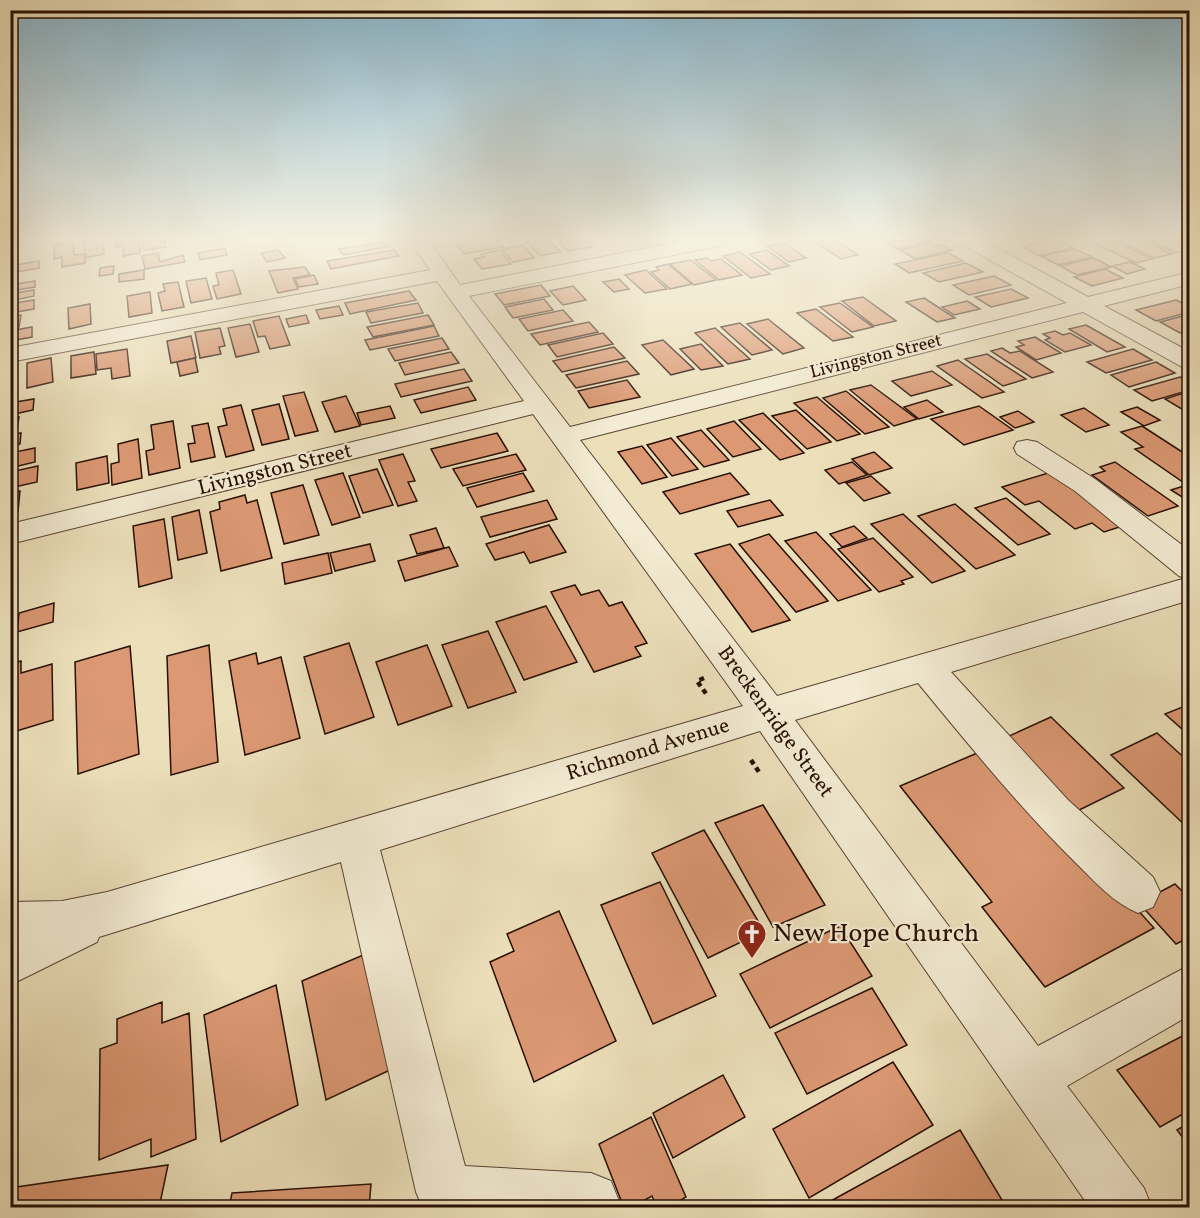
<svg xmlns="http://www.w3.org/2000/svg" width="1200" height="1218" font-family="Vollkorn,serif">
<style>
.building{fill:#db9873;stroke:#280f05;stroke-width:1.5}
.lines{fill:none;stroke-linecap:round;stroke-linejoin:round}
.minor-casing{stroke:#594332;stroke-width:2}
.path{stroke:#280f05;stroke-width:4.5;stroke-dasharray:5 4;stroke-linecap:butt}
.minor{fill:#f3ebd3;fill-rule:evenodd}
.labels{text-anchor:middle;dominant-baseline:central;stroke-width:4.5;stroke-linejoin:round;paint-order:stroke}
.far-street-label{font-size:18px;fill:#280f05;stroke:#f3ebd3}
.street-label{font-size:21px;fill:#280f05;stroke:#f3ebd3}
.near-poi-label{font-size:26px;fill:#280f05;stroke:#f3ebd3;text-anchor:start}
</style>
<rect width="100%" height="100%" fill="#ece0bb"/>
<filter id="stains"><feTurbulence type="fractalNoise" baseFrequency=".00333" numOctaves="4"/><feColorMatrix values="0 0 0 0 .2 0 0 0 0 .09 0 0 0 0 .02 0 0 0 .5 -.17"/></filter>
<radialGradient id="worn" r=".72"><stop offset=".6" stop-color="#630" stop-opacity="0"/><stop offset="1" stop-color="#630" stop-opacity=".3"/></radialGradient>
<!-- building -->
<g class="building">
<path d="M84 241H103L104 254 85 258Z"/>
<path d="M116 241H139L140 253 123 256V246L116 247Z"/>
<path d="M143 241H165L166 247 144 250Z"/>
<path d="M481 241H498L503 247 464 254 457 245Z"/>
<path d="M550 241 561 252 540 256 527 242Z"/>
<path d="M558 241H586L592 247 568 251Z"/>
<path d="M814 241H836L858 255 841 259Z"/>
<path d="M884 241H931L897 249Z"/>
<path d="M1049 241H1060L1073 248 1039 256 1023 247Z"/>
<path d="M1105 241H1114L1152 259 1136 263 1095 244Z"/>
<path d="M1119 241H1145L1172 254 1154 258Z"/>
<path d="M1150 241H1174L1190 250 1176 253Z"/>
<path d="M73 242 74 255 85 254V263L62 267V257L54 259V245Z"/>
<path d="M382 242 387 247 343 255 339 249Z"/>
<path d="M784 243 806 258 789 262 767 246Z"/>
<path d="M931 243 936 246 942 245 952 250 915 259 900 250Z"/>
<path d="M523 245 534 258 513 262 502 249Z"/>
<path d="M225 248 227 255 200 260 198 253Z"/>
<path d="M1075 249 1092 257 1058 265 1041 256Z"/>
<path d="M278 250 285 258 267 262 261 253Z"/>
<path d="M394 250 399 256 331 269 327 261Z"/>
<path d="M500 250 511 264 482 269 474 259 484 257 481 254Z"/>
<path d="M767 250 789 266 771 270 749 254Z"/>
<path d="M740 252 770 274 751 278 723 256Z"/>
<path d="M158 253 160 262 183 255 185 262 145 269 142 256Z"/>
<path d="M948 253 963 261 909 273 895 264Z"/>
<path d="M707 258 711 261 721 259 742 275 719 280 695 260Z"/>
<path d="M1094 258 1111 267 1077 275 1060 266Z"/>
<path d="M691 260 716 280 694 285 670 264Z"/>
<path d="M39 261V268L10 273V266Z"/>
<path d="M1130 262 1145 269 1127 274 1112 266Z"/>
<path d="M966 263 983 272 939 282 923 273Z"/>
<path d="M668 264 692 284 670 289 651 272 659 270 656 267Z"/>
<path d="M114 266 113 274 99 276 100 268Z"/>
<path d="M305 267 310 275 293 278 298 289 278 293 269 271Z"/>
<path d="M1105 269 1123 278 1092 286 1074 277Z"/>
<path d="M144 270V279L119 282V274Z"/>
<path d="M233 270 241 294 217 299 213 286 219 285 216 273Z"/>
<path d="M646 270 667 289 645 293 625 275Z"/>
<path d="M314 275 318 284 299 287 295 279Z"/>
<path d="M994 276 1011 285 969 295 953 285Z"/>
<path d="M206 278 212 299 191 303 186 281Z"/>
<path d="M619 279 629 289 614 292 603 282Z"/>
<path d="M35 281V287L10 291V285Z"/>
<path d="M178 282 184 307 162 311 158 293 165 291 163 284Z"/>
<path d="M541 285 550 296 504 305 495 294Z"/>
<path d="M573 286 586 300 563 305 550 291Z"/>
<path d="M1011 289 1028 298 991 307 975 297Z"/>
<path d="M34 290V296L10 301V294Z"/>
<path d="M409 291 416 300 350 314 345 303Z"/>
<path d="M150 292 152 313 129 317 127 296Z"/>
<path d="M863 297 896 321 874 326 842 301Z"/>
<path d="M924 298 955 318 937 322 906 302Z"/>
<path d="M544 299 553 310 513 318 505 307Z"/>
<path d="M34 300V309L10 313V304Z"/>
<path d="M1176 300 1190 307V312L1156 321 1136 310Z"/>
<path d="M967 301 980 309 954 315 942 307Z"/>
<path d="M418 303 423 313 371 323 366 312Z"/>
<path d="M840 303 873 327 852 332 820 307Z"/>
<path d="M90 304 91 324 69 329 68 308Z"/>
<path d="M339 306 343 315 320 319 316 310Z"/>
<path d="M816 309 853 337 833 341 797 313Z"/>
<path d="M563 310 573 321 528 331 519 319Z"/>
<path d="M1190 314V331L1180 333 1160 322Z"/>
<path d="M21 315 19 327 10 328V316Z"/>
<path d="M306 315 309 323 289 327 286 319Z"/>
<path d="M428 315 434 325 373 337 367 327Z"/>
<path d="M279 316 290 345 270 349 265 336 258 337 253 321Z"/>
<path d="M768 319 804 348 783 354 747 324Z"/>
<path d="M589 322 598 332 540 345 531 334Z"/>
<path d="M740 323 772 350 752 355 721 327Z"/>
<path d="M250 324 259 352 236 357 228 328Z"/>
<path d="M1086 325 1125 347 1107 352 1069 329Z"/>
<path d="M434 326 439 336 370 350 365 340Z"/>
<path d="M32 327V337L10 341V331Z"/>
<path d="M220 328 225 346 219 347 221 354 200 358 195 332Z"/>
<path d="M715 328 750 359 728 364 695 333Z"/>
<path d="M1055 331 1063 335 1070 333 1091 345 1065 352 1045 340 1050 338 1043 334Z"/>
<path d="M603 333 613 344 557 357 548 345Z"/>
<path d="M191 336 196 358 171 363 167 341Z"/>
<path d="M1035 337 1061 353 1036 360 1016 347 1024 345 1018 341Z"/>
<path d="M442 338 449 349 395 361 388 349Z"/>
<path d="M663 340 694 369 671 375 642 345Z"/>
<path d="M701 344 723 366 701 370 680 349Z"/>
<path d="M614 347 625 358 562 372 553 361Z"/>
<path d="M1002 348 1010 353 1020 351 1053 372 1032 378 991 351Z"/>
<path d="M127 349 130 376 112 379 111 368 97 370 96 354Z"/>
<path d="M1133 349 1152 360 1106 373 1087 362Z"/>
<path d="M94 352 96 374 71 378V356Z"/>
<path d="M451 352 459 363 405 375 399 363Z"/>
<path d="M987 354 1026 379 1003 386 965 359Z"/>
<path d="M51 358 53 382 27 388V363Z"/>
<path d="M195 358 198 372 180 376 177 362Z"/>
<path d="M958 360 1004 392 982 398 937 366Z"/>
<path d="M627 361 639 374 576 388 566 375Z"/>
<path d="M1156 362 1175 373 1129 387 1111 375Z"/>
<path d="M16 365 14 389 10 390V366Z"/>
<path d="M464 369 472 381 401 397 395 384Z"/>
<path d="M932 371 952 385 911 396 892 381Z"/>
<path d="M1180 377 1190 382V390L1152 401 1134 390Z"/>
<path d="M627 380 640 397 589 408 578 391Z"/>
<path d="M871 385 917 419 894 426 850 390Z"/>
<path d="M468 387 476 400 421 413 414 400Z"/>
<path d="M846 391 889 427 865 434 823 398Z"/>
<path d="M1190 391V414L1165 399Z"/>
<path d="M304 392 318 431 295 436 283 396Z"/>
<path d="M346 396 360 426 335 432 322 402Z"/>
<path d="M817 397 860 434 837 441 794 403Z"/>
<path d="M34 399 33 410 10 415V403Z"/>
<path d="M927 400 943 412 919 419 904 407Z"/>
<path d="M279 404 289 439 262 445 252 410Z"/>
<path d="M241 405 254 450 226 457 218 427 227 425 223 409Z"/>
<path d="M390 406 395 418 361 425 357 413Z"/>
<path d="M979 406 1013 430 964 445 931 419Z"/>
<path d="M1137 407 1160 420 1144 426 1121 412Z"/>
<path d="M1084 408 1109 425 1086 432 1061 415Z"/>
<path d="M796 410 831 442 807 449 772 416Z"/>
<path d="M1018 411 1034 422 1015 428 1000 417Z"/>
<path d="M763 413 804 453 780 460 739 420Z"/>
<path d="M19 417 17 429 10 431V419Z"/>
<path d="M173 421 180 468 149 475 146 451 154 449 151 425Z"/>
<path d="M734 421 761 449 733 457 707 429Z"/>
<path d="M208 423 215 457 191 462 188 444 195 443 192 426Z"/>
<path d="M1142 426 1190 457V502L1171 490 1187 485 1135 449 1143 447 1121 432Z"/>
<path d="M701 430 729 460 704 467 677 437Z"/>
<path d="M21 433 20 444 10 447V435Z"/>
<path d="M497 433 508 451 441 468 431 449Z"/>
<path d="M671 438 698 469 672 476 647 445Z"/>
<path d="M138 439 142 478 112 485 111 464 119 462 118 444Z"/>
<path d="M642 446 667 477 642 484 618 452Z"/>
<path d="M35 448V462L10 468V453Z"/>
<path d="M874 452 892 468 869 475 852 459Z"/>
<path d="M403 454 415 481 408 482 417 501 398 506 379 460Z"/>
<path d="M516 454 526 470 463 486 453 469Z"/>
<path d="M107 456 109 483 77 490 76 463Z"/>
<path d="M852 462 867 475 839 484 825 470Z"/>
<path d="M1115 462 1178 506 1148 516 1092 475 1105 471 1100 467Z"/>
<path d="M38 466 37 482 10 488V472Z"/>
<path d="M377 469 393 505 363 513 349 476Z"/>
<path d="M1058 470 1129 524 1104 532 1092 523 1075 529 1039 501 1025 505 1002 487Z"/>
<path d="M343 473 360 517 332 525 315 480Z"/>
<path d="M523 473 534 491 477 507 467 488Z"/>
<path d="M730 473 749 494 680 514 663 492Z"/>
<path d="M871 476 890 493 864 501 846 483Z"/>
<path d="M303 485 319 535 284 544 271 493Z"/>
<path d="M20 491 18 511 10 512V493Z"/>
<path d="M245 495 247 503 257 500 272 558 221 571 210 512 220 509 219 502Z"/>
<path d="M1006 498 1050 534 1018 545 975 508Z"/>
<path d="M547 500 557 519 490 537 481 517Z"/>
<path d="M770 500 783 515 738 527 727 511Z"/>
<path d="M955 504 1015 555 976 569 918 516Z"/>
<path d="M199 510 207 553 178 560 172 517Z"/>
<path d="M903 514 965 571 932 583 871 524Z"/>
<path d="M164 519 172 578 139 587 133 526Z"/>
<path d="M549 525 566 552 530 563 524 552 495 560 486 544Z"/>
<path d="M854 526 867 538 842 547 830 534Z"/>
<path d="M436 528 444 548 417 554 410 535Z"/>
<path d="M816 532 871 590 838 601 785 541Z"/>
<path d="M769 534 828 601 796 612 739 544Z"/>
<path d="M873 538 913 577 901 581 904 584 879 592 838 549Z"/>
<path d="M370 544 375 561 335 571 330 553Z"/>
<path d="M730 544 790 620 752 632 695 554Z"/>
<path d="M449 547 458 566 405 581 398 561Z"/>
<path d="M328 553 332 573 285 584 282 563Z"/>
<path d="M15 554V575L10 576V555Z"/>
<path d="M575 585 581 595 599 590 609 606 622 602 647 643 635 647 641 656 594 672 551 592Z"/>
<path d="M54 603 53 622 17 632 19 613Z"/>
<path d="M546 606 577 662 524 680 496 622Z"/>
<path d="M488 631 516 692 468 708 442 645Z"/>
<path d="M349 643 374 717 325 734 304 657Z"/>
<path d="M209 645 218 762 171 775 167 656Z"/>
<path d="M427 645 452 706 398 725 376 662Z"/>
<path d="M130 646 139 754 78 774 75 662Z"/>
<path d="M256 653 258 664 281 657 300 738 245 755 229 661Z"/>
<path d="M21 661V673L52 664 53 720 10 733V664Z"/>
<path d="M1190 704V736L1165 714Z"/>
<path d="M1051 717 1124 788 1067 816 996 742Z"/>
<path d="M1157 733 1190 763V830L1111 755Z"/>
<path d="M982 751 1088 855 1154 928 1045 987 982 907 992 902 900 786Z"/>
<path d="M763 805 825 905 773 927 715 823Z"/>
<path d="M704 830 764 931 708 958 652 853Z"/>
<path d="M660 882 716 996 653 1024 601 905Z"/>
<path d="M1175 884 1190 899V937L1176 944 1139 903Z"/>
<path d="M559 911 616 1041 534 1082 490 962 514 951 507 934Z"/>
<path d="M840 926 872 976 770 1028 740 974Z"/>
<path d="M375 950 405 1063 326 1100 302 981Z"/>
<path d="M276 985 298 1105 221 1142 204 1015Z"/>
<path d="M872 988 907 1045 807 1094 775 1033Z"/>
<path d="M162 1002V1023L189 1013 196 1139 151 1157V1139L99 1160 100 1049 117 1043V1019Z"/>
<path d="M1190 1032V1110L1160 1127 1117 1070Z"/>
<path d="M893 1062 933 1125 809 1198 773 1129Z"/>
<path d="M723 1075 745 1117 673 1158 653 1113Z"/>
<path d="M651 1117 686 1197 668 1208H657L652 1196 630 1208H624L599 1144Z"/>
<path d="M1190 1122V1147L1177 1130Z"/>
<path d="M960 1130 1002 1200 989 1208H818Z"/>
<path d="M168 1165 159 1208H10V1188Z"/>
<path d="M371 1184 369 1208H229L232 1193Z"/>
</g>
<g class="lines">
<!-- minor casing -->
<g class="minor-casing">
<path id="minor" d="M410 241H429L460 285 683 241H722L720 245 713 247 469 296 570 427 1067 303 963 245 961 241H984L1088 297 1190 272V284L1104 306 1190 352V369L1182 367 1083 312 580 440 777 696 1186 578 1179 576 1075 491 1017 454 1014 448 1017 442 1027 440 1037 442 1095 479 1190 551V600L951 672 1068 800 1153 877 1160 892 1153 907 1138 913C1114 903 1096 883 1078 865 1020 808 969 745 918 683L795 720 1038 1046 1190 965V1015L1067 1086 1144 1188 1152 1208H1090L760 731 380 850 465 1166 591 1173 611 1181 619 1201 616 1208H423L416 1192 341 862 99 937 97 942 10 985V902L62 901 107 892 743 706 533 414 10 544V524L524 401 437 281 10 362V348L430 270Z"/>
</g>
<!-- path -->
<g class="path">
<path d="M704 678 697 681 707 695"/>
<path d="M751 760 761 775"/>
</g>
<!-- minor -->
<use href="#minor" class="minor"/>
</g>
<!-- sky -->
<linearGradient id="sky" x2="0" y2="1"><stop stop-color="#89b8d0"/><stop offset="0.58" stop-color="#f6f1e0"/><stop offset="1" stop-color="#f6f1e0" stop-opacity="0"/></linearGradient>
<rect width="1200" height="412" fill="url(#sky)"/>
<!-- icons -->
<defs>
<g id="church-pin" transform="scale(1.5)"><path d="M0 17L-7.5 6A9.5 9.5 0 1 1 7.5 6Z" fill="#8f2418" stroke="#f3ebd3"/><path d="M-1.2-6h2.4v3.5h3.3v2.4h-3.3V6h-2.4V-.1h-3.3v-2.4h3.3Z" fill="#fff"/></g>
</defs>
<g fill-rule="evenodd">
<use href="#church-pin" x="752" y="934"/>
</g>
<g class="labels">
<!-- far-street labels -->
<g class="far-street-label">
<text transform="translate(876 357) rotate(-14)">Livingston Street</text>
</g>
<!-- street labels -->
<g class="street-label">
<text transform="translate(275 470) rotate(-14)">Livingston Street</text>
<text transform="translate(775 722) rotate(54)">Breckenridge Street</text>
<text transform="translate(648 750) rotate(-17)">Richmond Avenue</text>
</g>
<!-- near-poi labels -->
<g class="near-poi-label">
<text x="773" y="934">New Hope Church</text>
</g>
</g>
<!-- margin -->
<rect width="1200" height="1218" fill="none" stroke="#ece0bb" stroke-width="36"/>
<rect x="12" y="12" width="1176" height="1194" fill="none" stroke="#280f05" stroke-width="3"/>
<rect x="18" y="18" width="1164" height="1182" fill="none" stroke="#280f05" stroke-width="1.5"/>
<rect width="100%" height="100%" filter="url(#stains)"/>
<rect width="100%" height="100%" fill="url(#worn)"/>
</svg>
